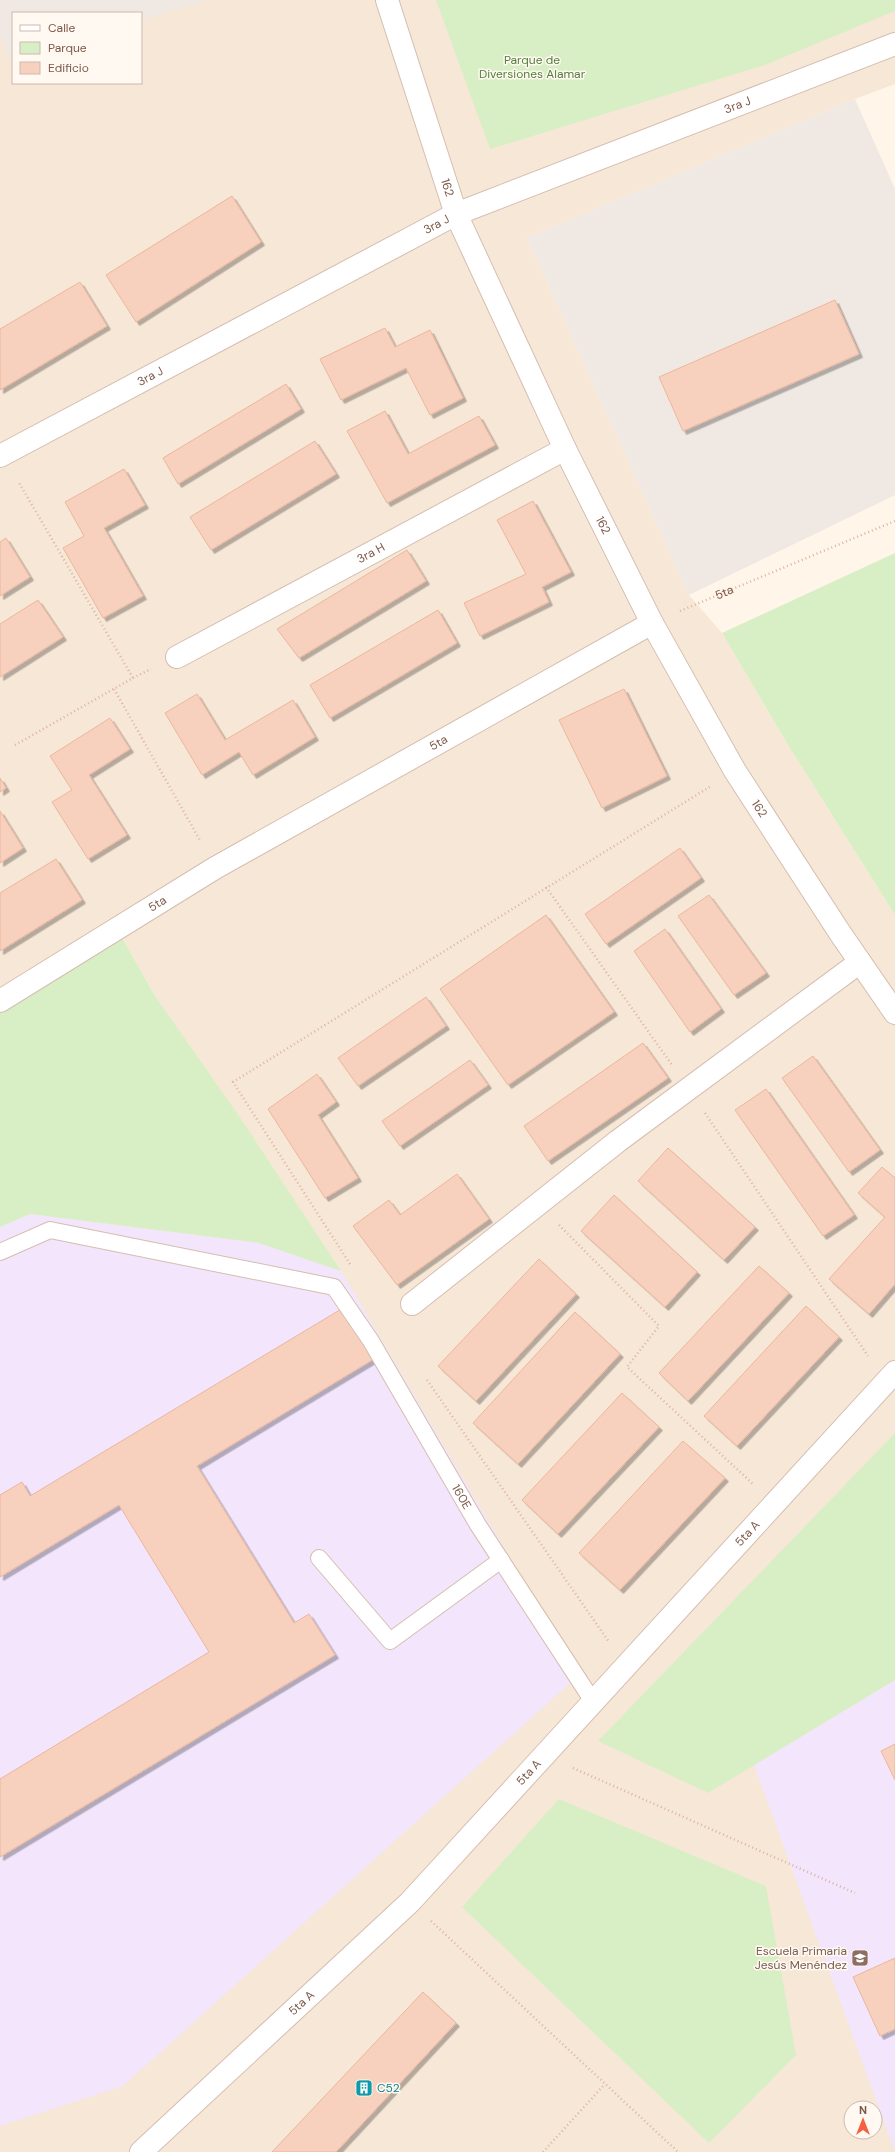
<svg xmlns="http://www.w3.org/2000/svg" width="895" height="2152" font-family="'DM Sans',sans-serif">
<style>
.residential{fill:#f7e7d7;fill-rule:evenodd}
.industrial{fill:#f0e8e2}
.education{fill:#f2e5fc}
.green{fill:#d8efc5}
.building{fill:#f7d1be;stroke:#ecb69c;filter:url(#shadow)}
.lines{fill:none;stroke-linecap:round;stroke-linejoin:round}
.service-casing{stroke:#d5beb0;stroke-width:18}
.minor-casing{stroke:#d5beb0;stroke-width:24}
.tertiary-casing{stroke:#d5beb0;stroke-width:24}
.path{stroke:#ddb49f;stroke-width:2.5;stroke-dasharray:1 3;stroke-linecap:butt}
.service{stroke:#fff;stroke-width:16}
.minor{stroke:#fff;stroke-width:22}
.tertiary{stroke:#fff;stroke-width:22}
.labels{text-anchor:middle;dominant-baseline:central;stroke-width:3;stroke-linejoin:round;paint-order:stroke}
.park-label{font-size:12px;fill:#537e3c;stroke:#fff9f2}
.street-label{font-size:12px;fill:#7d5849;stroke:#fff9f2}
.education-label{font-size:12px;fill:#785e54;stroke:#fff9f2;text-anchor:end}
.culture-label{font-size:12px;fill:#0d838f;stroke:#fff9f2;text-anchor:start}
</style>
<defs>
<filter id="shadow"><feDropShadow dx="3.5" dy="3.5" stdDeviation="0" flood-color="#0004"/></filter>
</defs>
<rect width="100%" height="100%" fill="#fff5e9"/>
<!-- residential -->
<path class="residential" d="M0 0H895V84L855 99 527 238 689 595 722 633 788 745 895 915V2152H0V1227L30 1214 259 1243 155 996 115 925 0 1005ZM13 13H141V83H13ZM851 2108H875V2132H851Z"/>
<!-- industrial -->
<g class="industrial">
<path d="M0 0H207L141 20V13H13V58L8 59 0 32Z"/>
<path d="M855 99 895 189V495L689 595 527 238Z"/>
</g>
<!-- education -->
<g class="education">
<path d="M30 1214 259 1243 341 1271 579 1675 123 2086 0 2126V1227Z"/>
<path d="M895 1680V2152L754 1765Z"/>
</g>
<!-- green -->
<g class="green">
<path d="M436 0H895V11L765 65 490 149Z"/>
<path d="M895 553V915L788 745 722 633Z"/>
<path d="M115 925 155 996 239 1116 341 1271 259 1243 30 1214 0 1227V1005Z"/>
<path d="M895 1433V1680L708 1793 598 1741Z"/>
<path d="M559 1799 766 1886 796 2055 709 2143 462 1907Z"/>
</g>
<!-- building -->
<g class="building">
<path d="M232 196 261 242 136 322 106 275Z"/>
<path d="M80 282 107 326 0 390V329Z"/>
<path d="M835 300 859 354 683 431 659 377Z"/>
<path d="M385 328 395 347 430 330 463 398 430 415 406 368 341 400 320 359Z"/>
<path d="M286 384 301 409 178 484 163 458Z"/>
<path d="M385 411 408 454 479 416 495 445 387 503 347 431Z"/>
<path d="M315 441 336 474 211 550 190 517Z"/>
<path d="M124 469 145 505 104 528 143 596 103 618 63 548 84 536 65 502Z"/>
<path d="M533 501 571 572 542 587 549 602 480 636 464 603 526 574 497 520Z"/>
<path d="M6 538 30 577 0 596V542Z"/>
<path d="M407 550 426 581 299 658 277 629Z"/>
<path d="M38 600 63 637 0 677V624Z"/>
<path d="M438 610 457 643 330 718 310 685Z"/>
<path d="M624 689 667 776 602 808 559 720Z"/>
<path d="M197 694 225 740 293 700 315 737 253 775 239 752 202 775 165 713Z"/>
<path d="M110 718 130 749 89 775 127 835 88 859 52 802 72 790 50 756Z"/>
<path d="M0 778 6 788 0 792Z"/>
<path d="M0 811 23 848 0 863Z"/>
<path d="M680 848 701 878 606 944 585 914Z"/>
<path d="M56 859 82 900 0 951V893Z"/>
<path d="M709 895 766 973 734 995 678 916Z"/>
<path d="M546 915 614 1012 508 1085 440 989Z"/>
<path d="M665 929 721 1009 690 1032 634 951Z"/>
<path d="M426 997 446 1026 358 1086 338 1058Z"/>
<path d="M643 1043 668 1078 548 1161 524 1126Z"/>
<path d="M813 1056 880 1150 849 1172 782 1078Z"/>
<path d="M470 1060 488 1085 400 1146 382 1121Z"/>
<path d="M317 1074 336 1102 318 1115 358 1178 325 1198 268 1109Z"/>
<path d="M766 1089 854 1215 823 1236 735 1110Z"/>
<path d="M668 1148 755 1227 724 1260 638 1181Z"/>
<path d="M882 1167 895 1178V1284L869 1314 829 1279 885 1217 858 1193Z"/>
<path d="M457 1174 489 1219 397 1285 353 1226 389 1200 400 1215Z"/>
<path d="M614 1195 697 1272 665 1307 581 1231Z"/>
<path d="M539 1259 576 1294 476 1401 438 1366Z"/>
<path d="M759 1266 789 1293 688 1401 659 1373Z"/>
<path d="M806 1306 839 1337 737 1446 704 1416Z"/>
<path d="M343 1308 374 1359 197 1466 294 1623 309 1614 335 1655 0 1857V1779L209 1652 119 1505 0 1577V1495L22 1482 30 1496Z"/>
<path d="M575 1312 620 1354 518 1464 473 1423Z"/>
<path d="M622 1393 659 1427 558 1534 522 1500Z"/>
<path d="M683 1441 725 1478 620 1590 579 1553Z"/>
<path d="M895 1744V1780L881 1751Z"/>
<path d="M895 1958V2029L880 2036 853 1977Z"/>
<path d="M423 1992 456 2023 336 2152H272Z"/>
</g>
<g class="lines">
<!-- service casing -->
<g class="service-casing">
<g id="service">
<path id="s2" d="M0 1252 50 1230 334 1287 371 1341 478 1525 594 1703"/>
<path d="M319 1558 390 1641 501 1560"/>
</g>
</g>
<!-- minor casing -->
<g class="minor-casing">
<g id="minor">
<path id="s3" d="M387 0 456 214 565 449 652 623 735 771 840 933 895 1013"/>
<path id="s4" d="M177 657 565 449"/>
<path id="s5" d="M0 1001 215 868 652 623"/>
<path d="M412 1304 618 1141 860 962"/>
<path id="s6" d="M141 2152 410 1902 895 1372"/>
</g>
</g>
<!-- tertiary casing -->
<g class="tertiary-casing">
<g id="tertiary">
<path id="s7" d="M0 456 456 214 895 44"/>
</g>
</g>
<!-- path -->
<g class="path">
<path id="s1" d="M680 611 895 521"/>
<path d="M133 678 151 669"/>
<path d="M114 689 201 842"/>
<path d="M15 745 133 678 18 481"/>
<path d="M546 887 672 1065"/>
<path d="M705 1113 868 1356"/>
<path d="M559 1225 659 1326 627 1367 753 1484"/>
<path d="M350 1264 233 1082 711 786"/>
<path d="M427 1380 609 1642"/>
<path d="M573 1768 855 1893"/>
<path d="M431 1921 678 2152"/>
<path d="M543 2152 605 2084"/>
</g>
<!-- service -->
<use href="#service" class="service"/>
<!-- minor -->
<use href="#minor" class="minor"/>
<!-- tertiary -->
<use href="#tertiary" class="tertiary"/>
</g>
<!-- icons -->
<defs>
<g id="school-square" transform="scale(0.9)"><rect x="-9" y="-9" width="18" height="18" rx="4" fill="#8d6e63" stroke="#fff9f2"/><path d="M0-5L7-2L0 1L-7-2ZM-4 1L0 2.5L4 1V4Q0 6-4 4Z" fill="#fff"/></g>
<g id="building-square" transform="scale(0.9)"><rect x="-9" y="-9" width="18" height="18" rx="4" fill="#0f9aa8" stroke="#fff9f2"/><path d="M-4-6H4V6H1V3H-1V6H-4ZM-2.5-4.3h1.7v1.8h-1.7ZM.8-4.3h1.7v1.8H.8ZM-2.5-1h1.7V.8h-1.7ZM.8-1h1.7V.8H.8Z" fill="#fff"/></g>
</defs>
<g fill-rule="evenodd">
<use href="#school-square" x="860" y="1958"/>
<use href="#building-square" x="364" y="2088"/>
</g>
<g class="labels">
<!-- park labels -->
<g class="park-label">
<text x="532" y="60">Parque de<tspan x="532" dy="14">Diversiones Alamar</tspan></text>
</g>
<!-- street labels -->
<g class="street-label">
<text stroke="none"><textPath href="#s7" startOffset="818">3ra J</textPath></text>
<text stroke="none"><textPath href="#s3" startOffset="197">162</textPath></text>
<text stroke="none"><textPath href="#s7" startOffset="494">3ra J</textPath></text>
<text stroke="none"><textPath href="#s7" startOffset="170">3ra J</textPath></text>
<text stroke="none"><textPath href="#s3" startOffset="569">162</textPath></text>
<text stroke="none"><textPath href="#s4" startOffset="220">3ra H</textPath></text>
<text stroke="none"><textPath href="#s1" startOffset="48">5ta</textPath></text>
<text stroke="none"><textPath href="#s5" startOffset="509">5ta</textPath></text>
<text stroke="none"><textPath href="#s3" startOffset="893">162</textPath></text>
<text stroke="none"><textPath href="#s5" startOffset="185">5ta</textPath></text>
<text stroke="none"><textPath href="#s2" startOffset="590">160E</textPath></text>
<text stroke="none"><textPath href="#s6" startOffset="867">5ta A</textPath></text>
<text stroke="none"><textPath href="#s6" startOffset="543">5ta A</textPath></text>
<text stroke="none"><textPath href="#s6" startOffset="219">5ta A</textPath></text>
</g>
<!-- education labels -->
<g class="education-label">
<text x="847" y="1951">Escuela Primaria<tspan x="847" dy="14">Jesús Menéndez</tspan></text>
</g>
<!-- culture labels -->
<g class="culture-label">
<text x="377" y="2088">C52</text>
</g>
</g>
<!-- legend -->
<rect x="12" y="12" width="130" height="72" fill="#fff9f2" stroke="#cbb9ae"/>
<rect x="20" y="25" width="20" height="6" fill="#ffffff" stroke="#cbb9ae"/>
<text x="48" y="32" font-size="12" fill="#7d5849">Calle</text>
<rect x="20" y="42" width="20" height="12" fill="#d8efc5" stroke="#cbb9ae"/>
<text x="48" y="52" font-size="12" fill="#7d5849">Parque</text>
<rect x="20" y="62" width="20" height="12" fill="#f7d1be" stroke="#cbb9ae"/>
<text x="48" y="72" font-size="12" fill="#7d5849">Edificio</text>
<!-- north arrow -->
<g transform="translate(863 2120)"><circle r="19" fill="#fff9f2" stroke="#cbb9ae"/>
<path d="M0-3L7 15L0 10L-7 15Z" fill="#f56042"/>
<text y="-6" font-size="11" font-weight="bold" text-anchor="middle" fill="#7d5849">N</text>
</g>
</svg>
